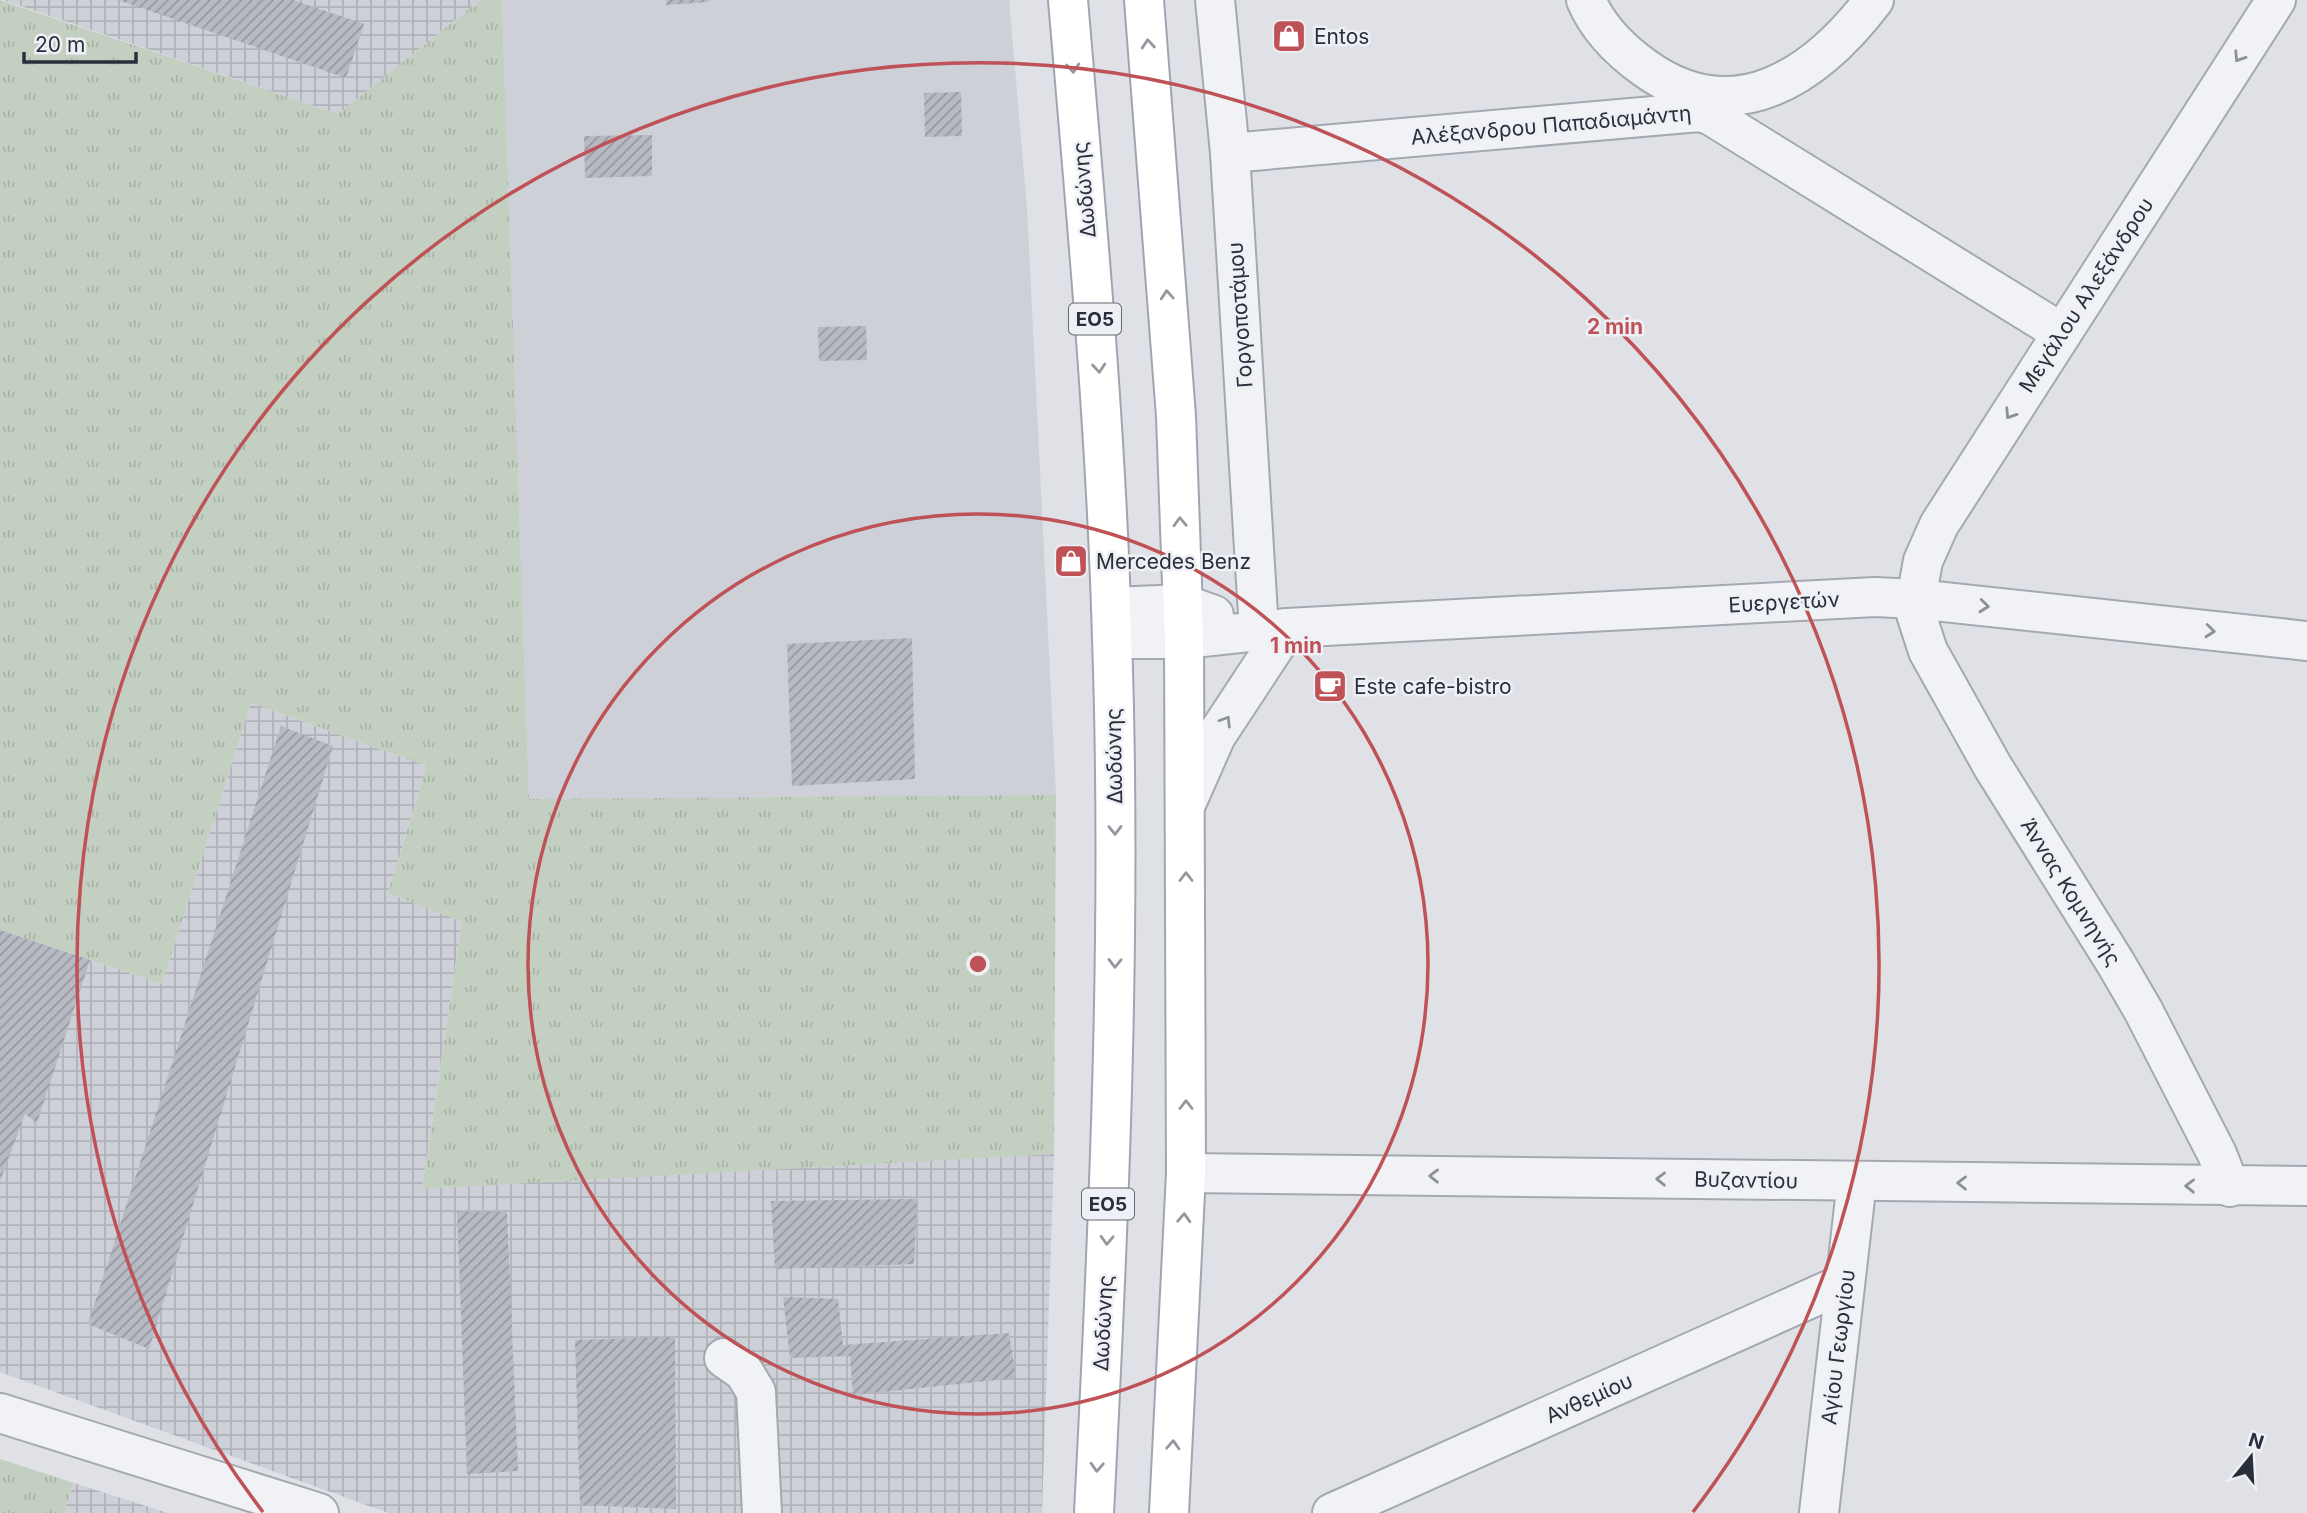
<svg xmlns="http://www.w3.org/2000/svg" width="2307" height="1513" font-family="Inter,sans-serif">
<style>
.built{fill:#ced0d8}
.industrial{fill:url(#industrial-grid)}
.grass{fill:url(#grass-tufts)}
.building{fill:url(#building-hatch)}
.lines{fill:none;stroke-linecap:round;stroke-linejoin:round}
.minor-casing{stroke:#a5a8b0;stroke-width:42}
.major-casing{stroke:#a0a5b1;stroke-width:42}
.minor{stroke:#f1f2f6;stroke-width:38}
.major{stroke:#fff;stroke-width:38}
.oneway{stroke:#94979e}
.oneway2{stroke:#8e9099}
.ring{fill:none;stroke:#bf5256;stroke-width:3.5}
.labels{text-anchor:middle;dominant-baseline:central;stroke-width:5;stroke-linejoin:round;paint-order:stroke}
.shield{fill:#eef0f5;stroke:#656974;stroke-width:2}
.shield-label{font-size:19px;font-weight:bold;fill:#2a2f3c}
.poi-label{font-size:21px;fill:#2a2f3c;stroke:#eef0f5;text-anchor:start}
.street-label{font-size:21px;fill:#2a2f3c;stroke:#eef0f5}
.centre{fill:#bf5256;stroke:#eef0f5;stroke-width:3.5}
.ring-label{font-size:21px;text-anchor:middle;font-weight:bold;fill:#bf5256;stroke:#eef0f5;stroke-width:5;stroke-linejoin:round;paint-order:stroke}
</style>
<defs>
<pattern id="industrial-grid" width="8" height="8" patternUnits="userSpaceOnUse" patternTransform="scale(1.75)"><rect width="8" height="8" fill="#ced0d8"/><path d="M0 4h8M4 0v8" fill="none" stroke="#b1b3ba"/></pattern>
<pattern id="grass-tufts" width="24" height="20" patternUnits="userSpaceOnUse" patternTransform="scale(1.75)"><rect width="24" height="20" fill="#c3d0c1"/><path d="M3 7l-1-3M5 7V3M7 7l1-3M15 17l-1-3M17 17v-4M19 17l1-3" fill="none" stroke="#a8b3a7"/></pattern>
<pattern id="building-hatch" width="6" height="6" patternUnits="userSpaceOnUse" patternTransform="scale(1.75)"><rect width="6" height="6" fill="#b7bac3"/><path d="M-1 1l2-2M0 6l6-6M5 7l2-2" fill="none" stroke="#9598a0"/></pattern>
</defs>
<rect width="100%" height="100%" fill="#dfe1e7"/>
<!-- built -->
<path class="built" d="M502 0H1009L1027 208 1056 795 529 800Z"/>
<!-- industrial -->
<g class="industrial">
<path d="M3 0H480L338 114Z"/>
<path d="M251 703 427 766 388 893 462 921 422 1188 1054 1154 1042 1513H388L0 1372V930L162 984Z"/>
<path d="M74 1483 168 1513H64Z"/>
</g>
<!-- grass -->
<g class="grass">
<path d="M0 0 338 114 480 0H502L529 799 1056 795 1054 1154 422 1189 462 922 388 893 427 766 251 703 162 984 0 930Z"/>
<path d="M0 1459 74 1483 64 1513H0Z"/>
</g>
<!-- building -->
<g class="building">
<path d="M118 0H293L364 24 346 78Z"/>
<path d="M666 0H709V2L666 5Z"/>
<path d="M961 92 962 136 925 137 924 93Z"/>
<path d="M652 135V176L585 178 584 136Z"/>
<path d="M866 326 867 360 819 361 818 327Z"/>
<path d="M912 638 915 779 792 786 787 644Z"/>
<path d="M281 726 333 746 149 1349 88 1324Z"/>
<path d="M0 930 90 960 37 1123 25 1114 0 1181Z"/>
<path d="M917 1199 914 1264 775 1269 771 1201Z"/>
<path d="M457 1212H507L518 1471 467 1474Z"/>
<path d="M783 1297 838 1299 843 1345 1009 1333 1016 1378 853 1395 850 1356 790 1358Z"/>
<path d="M675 1337 676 1509 580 1505 575 1340Z"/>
</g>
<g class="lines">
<!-- minor casing -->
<g class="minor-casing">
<g id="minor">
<path d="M1215 0 1230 153 1259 631"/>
<path d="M1586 0C1598 28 1621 51 1645 68 1735 133 1817 75 1874 0"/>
<path d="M1230 153 1699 112 1710 115 2062 333"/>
<path d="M1111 607 1183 604 1214 615"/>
<path d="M1112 639H1184L1287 628 1875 597 1916 599 2307 641"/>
<path d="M1186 804 1216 736 1287 628"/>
<path d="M1186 1173 2307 1186"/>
<path d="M2230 1187 2217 1154 2143 1010 2115 962 1993 767 1928 651 1916 614V599L1923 561 1939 525 2276 0"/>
<path d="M724 1358 744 1372 756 1392 762 1513"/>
<path d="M0 1413 319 1513"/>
<path d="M1332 1513 1845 1283"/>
<path d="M1819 1513 1857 1181"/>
</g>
</g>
<!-- major casing -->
<g class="major-casing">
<g id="major">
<path d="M1068 0C1086 212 1106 425 1112 638 1122 930 1109 1222 1094 1513"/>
<path d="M1144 0 1176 416 1184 639 1186 1173 1169 1513"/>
</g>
</g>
<!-- minor -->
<use href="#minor" class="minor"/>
<!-- major -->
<use href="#major" class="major"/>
</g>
<!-- one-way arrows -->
<defs><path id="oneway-chevron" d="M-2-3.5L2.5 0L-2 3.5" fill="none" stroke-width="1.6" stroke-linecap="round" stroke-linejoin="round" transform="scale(1.75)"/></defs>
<g class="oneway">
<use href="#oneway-chevron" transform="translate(1148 44) rotate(-95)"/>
<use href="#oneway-chevron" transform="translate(1073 68) rotate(85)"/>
<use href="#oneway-chevron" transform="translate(1167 295) rotate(-94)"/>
<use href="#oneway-chevron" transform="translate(1099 368) rotate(85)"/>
<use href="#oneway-chevron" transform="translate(1180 522) rotate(-92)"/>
<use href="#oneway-chevron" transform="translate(1115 830) rotate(89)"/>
<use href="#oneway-chevron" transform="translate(1186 877) rotate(-90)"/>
<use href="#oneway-chevron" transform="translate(1115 963) rotate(91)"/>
<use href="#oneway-chevron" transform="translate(1186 1105) rotate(-90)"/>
<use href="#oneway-chevron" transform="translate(1184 1218) rotate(-87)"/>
<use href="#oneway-chevron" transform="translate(1107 1240) rotate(92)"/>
<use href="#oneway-chevron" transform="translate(1173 1445) rotate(-87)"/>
<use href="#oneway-chevron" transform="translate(1097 1467) rotate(93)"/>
</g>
<g class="oneway2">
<use href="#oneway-chevron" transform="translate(2239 57) rotate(123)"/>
<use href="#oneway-chevron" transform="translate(2010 414) rotate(123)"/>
<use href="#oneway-chevron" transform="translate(1984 606) rotate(6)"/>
<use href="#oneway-chevron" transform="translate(2210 631) rotate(6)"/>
<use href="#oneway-chevron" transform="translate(1226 721) rotate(-58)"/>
<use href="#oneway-chevron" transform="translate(1434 1176) rotate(-179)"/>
<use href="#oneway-chevron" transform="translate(1661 1179) rotate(-179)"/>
<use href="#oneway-chevron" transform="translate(1962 1183) rotate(-179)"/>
<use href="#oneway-chevron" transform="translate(2190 1186) rotate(-179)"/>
</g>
<!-- distance rings -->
<g class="ring">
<circle cx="978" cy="964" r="450"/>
<path d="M263 1512A901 901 0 1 1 1693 1512"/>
</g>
<!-- icons -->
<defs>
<g id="shop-square" transform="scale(1.75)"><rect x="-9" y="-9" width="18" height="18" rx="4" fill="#bf5256" stroke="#eef0f5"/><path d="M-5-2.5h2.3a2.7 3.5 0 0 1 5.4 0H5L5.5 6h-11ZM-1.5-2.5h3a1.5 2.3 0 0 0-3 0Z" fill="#fff"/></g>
<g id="cafe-square" transform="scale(1.75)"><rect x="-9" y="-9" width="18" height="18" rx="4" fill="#bf5256" stroke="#eef0f5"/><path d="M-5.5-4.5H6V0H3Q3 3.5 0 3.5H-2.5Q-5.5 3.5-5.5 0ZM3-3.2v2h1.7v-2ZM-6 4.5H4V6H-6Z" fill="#fff"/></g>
</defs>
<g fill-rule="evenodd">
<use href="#shop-square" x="1289" y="36"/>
<use href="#shop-square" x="1071" y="561"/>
<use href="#cafe-square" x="1330" y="686"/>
</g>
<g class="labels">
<!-- shield labels -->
<g class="shield">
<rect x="1069" y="303.5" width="52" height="31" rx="5"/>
<rect x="1082" y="1188.5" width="52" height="31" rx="5"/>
</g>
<g class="shield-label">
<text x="1095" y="319">ΕΟ5</text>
<text x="1108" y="1204">ΕΟ5</text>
</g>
<!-- poi labels -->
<g class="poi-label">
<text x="1314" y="36">Entos</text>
<text x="1096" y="561">Mercedes Benz</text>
<text x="1354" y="686">Este cafe-bistro</text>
</g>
<!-- street labels -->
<g class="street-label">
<text transform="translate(1551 125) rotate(-5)">Αλέξανδρου Παπαδιαμάντη</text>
<text transform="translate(1084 190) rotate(-95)">Δωδώνης</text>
<text transform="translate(2086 295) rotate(-57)">Μεγάλου Αλεξάνδρου</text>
<text transform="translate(1240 315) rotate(-94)">Γοργοποτάμου</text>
<text transform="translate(1784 602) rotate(-3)">Ευεργετών</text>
<text transform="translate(1114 756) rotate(-91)">Δωδώνης</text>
<text transform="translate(2071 892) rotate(58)">Άννας Κομνηνής</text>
<text transform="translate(1746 1180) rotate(1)">Βυζαντίου</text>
<text transform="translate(1103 1323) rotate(-87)">Δωδώνης</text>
<text transform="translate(1838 1347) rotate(-83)">Αγίου Γεωργίου</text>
<text transform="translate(1589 1398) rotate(-24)">Ανθεμίου</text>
</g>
</g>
<circle cx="978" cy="964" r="10" class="centre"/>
<g class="ring-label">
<text x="1615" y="334">2 min</text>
<text x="1296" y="653">1 min</text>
</g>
<!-- north arrow -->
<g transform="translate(2251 1457) rotate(18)" stroke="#eef0f5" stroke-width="5" paint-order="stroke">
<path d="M0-5L12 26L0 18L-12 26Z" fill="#2a2f3c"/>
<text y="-10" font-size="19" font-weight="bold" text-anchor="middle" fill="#2a2f3c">N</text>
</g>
<!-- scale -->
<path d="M24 52v10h112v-10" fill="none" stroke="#2a2f3c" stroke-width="3.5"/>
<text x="35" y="52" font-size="21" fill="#2a2f3c" stroke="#eef0f5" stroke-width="5" paint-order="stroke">20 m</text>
</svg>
